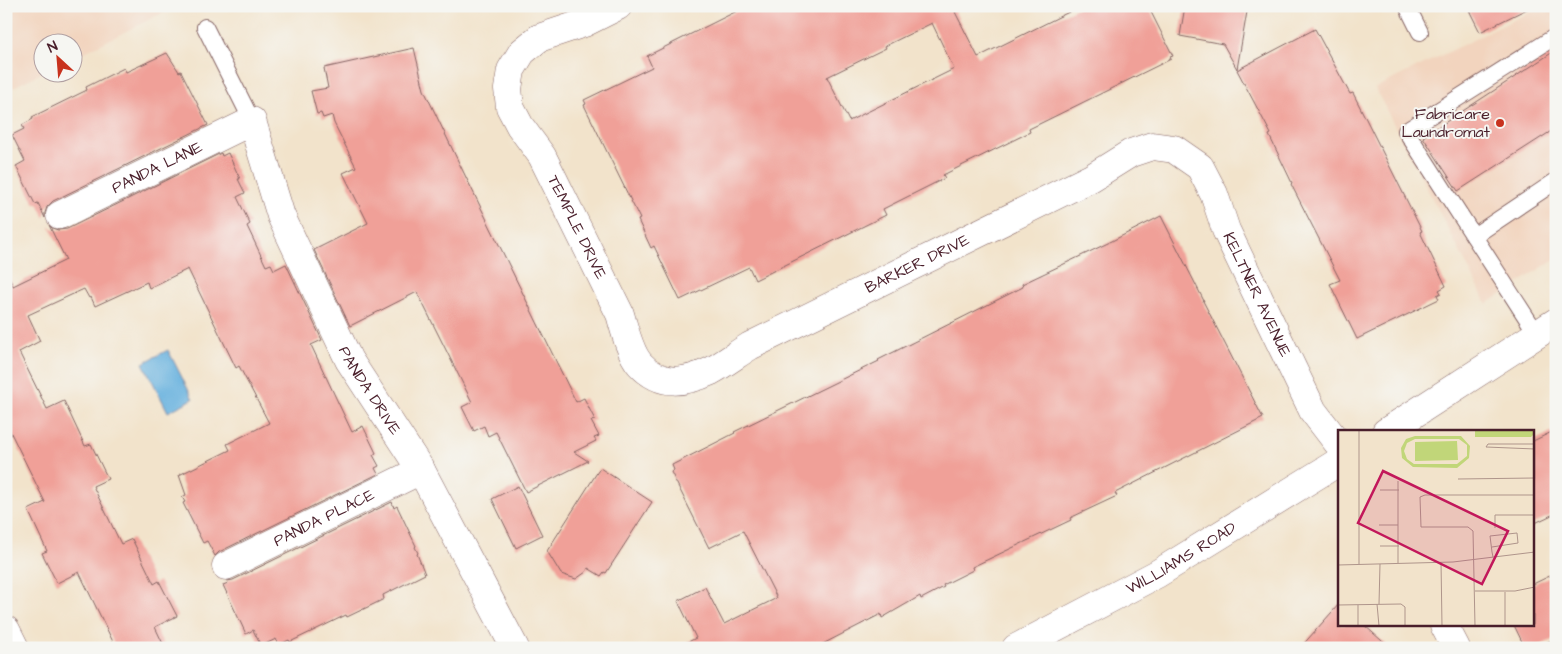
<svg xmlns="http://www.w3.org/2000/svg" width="1562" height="654" font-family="'Architects Daughter',sans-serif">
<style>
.built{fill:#f2d4be}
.water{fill:#65b0de;stroke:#586884}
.building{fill:#f0a098;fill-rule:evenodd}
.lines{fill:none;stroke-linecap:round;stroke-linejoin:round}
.service-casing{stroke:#856463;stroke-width:18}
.minor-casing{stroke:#856463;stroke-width:29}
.tertiary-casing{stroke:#856463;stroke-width:29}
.service{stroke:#fff;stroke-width:16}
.minor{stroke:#fff;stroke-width:28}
.tertiary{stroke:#fff;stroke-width:28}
.poi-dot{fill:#c8321e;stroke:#f6f6f2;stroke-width:2}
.labels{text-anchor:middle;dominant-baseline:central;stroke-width:4;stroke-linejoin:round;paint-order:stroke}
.poi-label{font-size:16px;fill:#4a1f2b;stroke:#f6f6f2;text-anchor:end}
.street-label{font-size:16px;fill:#4a1f2b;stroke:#f6f6f2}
.inset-road{fill:none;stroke:#af958b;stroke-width:1}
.view{fill:#c2185b;fill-opacity:0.15;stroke:#c2185b;stroke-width:2.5}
.inset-edge{fill:none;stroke:#4a1f2b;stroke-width:2.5}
</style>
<rect width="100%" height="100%" fill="#f6f6f2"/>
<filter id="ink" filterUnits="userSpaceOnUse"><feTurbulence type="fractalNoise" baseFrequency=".02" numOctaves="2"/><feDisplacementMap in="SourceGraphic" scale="10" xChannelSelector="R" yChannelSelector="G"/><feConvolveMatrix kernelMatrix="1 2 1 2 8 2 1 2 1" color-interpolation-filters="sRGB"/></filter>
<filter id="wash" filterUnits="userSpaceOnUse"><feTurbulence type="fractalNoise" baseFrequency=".0096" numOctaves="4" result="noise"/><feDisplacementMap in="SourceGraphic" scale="20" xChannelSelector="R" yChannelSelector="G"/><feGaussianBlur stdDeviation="1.12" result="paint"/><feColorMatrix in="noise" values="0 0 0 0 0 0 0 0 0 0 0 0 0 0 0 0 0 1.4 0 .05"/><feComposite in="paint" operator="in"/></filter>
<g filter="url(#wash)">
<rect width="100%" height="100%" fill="#f2e3cb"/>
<!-- built -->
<g class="built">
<path d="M6 6H176L73 58 72 42H42L43 72 6 91Z"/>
<path d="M1542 6H1556V258L1487 304 1375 88Z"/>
</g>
<!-- water -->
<path class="water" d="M168 350 193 399 168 412 143 363Z"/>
<g id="blocks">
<!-- building -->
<g class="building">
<path d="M747 6H966L955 12 978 57 1081 6H1148L1173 56 1170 57 1171 59 1029 129 1030 132 943 175 945 178 883 209 886 215 755 280 749 267 680 300 654 246 651 248 638 220 640 219 584 105 586 104 584 100 652 67 647 56ZM932 23 954 69 849 121 827 77 886 48 885 46Z"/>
<path d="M1185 6H1248L1237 69 1223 44 1180 36Z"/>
<path d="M1467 6H1533L1480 32Z"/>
<path d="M1315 29 1350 94 1353 93 1422 231 1420 232 1446 286 1439 290 1441 293 1437 295 1439 299 1357 339 1330 284 1340 280 1291 184 1292 183 1269 135 1271 134 1237 70Z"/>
<path d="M414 48 424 90 460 165 576 402 584 398 595 420 591 421 599 436 594 438 596 441 574 452 588 461 526 492 496 432 488 436 484 426 474 431 462 407 472 402 417 292 350 326 314 250 368 223 343 173 356 167 334 123 332 115 323 118 321 113 317 114 311 91 328 88 324 68Z"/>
<path d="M1556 50V128L1458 191 1423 137Z"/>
<path d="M167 53 179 72 181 71 208 125 53 201 47 207 45 213V218L38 203 35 204 16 166 25 161 12 135 24 129 22 125 33 119 32 117 87 90 86 87 124 68 126 72Z"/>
<path d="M221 153 222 156 228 153 240 179H238L245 193 237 197 250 224 247 226 266 266 271 264 274 270 286 264 322 340 311 345 352 432 363 426 376 453 373 455 379 466 375 468 378 474 219 552 215 556 207 541 203 543 183 503 185 502 182 497 186 495 179 475 230 450 227 444 269 423 239 366 236 368 188 269 149 288 147 282 95 306 91 297 89 298 84 289 28 315 40 341 19 352 47 409 64 401 85 446 91 444 108 479 93 486 121 544 132 539 154 584 159 581 177 616 155 627 165 648H116L79 572 57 583 42 553 47 551 28 510 45 502 6 423V272L13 286 66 260 49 225 52 228 58 230 67 229Z"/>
<path d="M1161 216 1204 301H1203L1263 418 1115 493 1117 496 1070 518 1071 520 972 567 973 570 943 585 944 587 921 599 920 596 882 618 881 614 815 648H676L696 638 678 601 705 587 724 624 777 598 743 531 709 548 671 472 674 470 672 465 735 433 734 432 879 361 878 360 1023 287 1022 284 1108 243Z"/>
<path d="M1556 430V513L1533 524V441Z"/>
<path d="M600 468 652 502 606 573 604 572 601 576 588 568 586 572 576 579 561 574 547 551Z"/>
<path d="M518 486 542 535 516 548 492 499Z"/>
<path d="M392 502 394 508 397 506 416 546 415 547 418 553 417 554 425 574 383 595 384 599 374 604 347 617 346 615 290 642 289 640 279 645 276 639 261 646 253 630 246 634 223 585 228 583 227 581 233 580Z"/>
<path d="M1556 573V638L1535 648H1525L1514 625H1533V584Z"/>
<path d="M1340 603V625H1364L1390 648H1300Z"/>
</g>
</g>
</g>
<g filter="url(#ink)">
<use href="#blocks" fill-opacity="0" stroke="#856463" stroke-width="1"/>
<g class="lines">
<!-- service casing -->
<g class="service-casing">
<g id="service">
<path d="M1407 6 1420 32"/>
<path d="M205 27 252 121"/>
<path d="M1474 236 1556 181"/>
<path d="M1537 334 1406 131 1556 36"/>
</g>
</g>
<!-- minor casing -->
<g class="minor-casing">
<g id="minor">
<path id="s1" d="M618 6 584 23 539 38 522 52 511 70 508 89 510 107 520 126 542 156 620 314C624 328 630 353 640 364 661 387 685 383 711 371 724 364 737 354 750 346L1091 178 1131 153 1152 146 1174 149 1200 167 1214 194 1226 230 1313 411 1340 446"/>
<path id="s2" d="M60 215 252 121 281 216 349 360 421 470 515 648"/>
<path id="s3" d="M226 566 421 470"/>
<path d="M1444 625 1456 648"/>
<path d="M6 630 15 648"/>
</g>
</g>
<!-- tertiary casing -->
<g class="tertiary-casing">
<g id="tertiary">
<path d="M1386 432 1556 322"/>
<path id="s4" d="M1016 648 1157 574 1340 461"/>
</g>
</g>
<!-- service -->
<use href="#service" class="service"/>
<!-- minor -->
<use href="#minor" class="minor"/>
<!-- tertiary -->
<use href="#tertiary" class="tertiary"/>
</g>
</g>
<!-- markers -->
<circle class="poi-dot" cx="1500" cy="123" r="5"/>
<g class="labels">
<!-- poi labels -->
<g class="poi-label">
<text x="1490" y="114">Fabricare<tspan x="1490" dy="18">Laundromat</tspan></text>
</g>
<!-- street labels -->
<g class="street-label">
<text stroke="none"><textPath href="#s2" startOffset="108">PANDA LANE</textPath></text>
<text stroke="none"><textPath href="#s1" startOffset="304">TEMPLE DRIVE</textPath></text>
<text stroke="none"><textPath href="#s1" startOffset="765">BARKER DRIVE</textPath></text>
<text stroke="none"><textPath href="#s1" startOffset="1222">KELTNER AVENUE</textPath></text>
<text stroke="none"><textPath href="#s2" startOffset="509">PANDA DRIVE</textPath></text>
<text stroke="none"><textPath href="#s3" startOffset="109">PANDA PLACE</textPath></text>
<text stroke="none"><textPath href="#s4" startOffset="188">WILLIAMS ROAD</textPath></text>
</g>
</g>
<!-- overview -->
<g transform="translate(1338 430)">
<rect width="196" height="196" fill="#f2e3cb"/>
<path d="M137 0H196V4L193 7H137ZM77 6H123L132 16 131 28 119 38 75 37 64 28 63 18 68 9ZM77 9H121L129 15V26L119 34H76L69 29 66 21 69 13ZM119 11 120 30 77 31V12Z" fill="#c1d679" fill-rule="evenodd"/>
<path class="inset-road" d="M21 0V134M197 14H150L148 17 197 19M120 49 197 48M42 60H61M41 95H60M157 98V85H197M42 116H61M154 117 180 113 179 103 152 106 154 122 155 127M103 132 104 196M60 133V51M0 135 115 132 197 122M137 161H177L197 157M167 162V196M39 174 41 196M41 174 42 134M0 175 63 174 67 177V196M20 175V196M137 196 135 101 130 97H83L82 67 87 65H197"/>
<path class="view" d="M45 41 170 101 144 154 20 93Z"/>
<rect width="196" height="196" class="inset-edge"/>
</g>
<!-- margin -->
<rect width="1562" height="654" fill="none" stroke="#f6f6f2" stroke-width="25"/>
<!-- north arrow -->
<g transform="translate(58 58) rotate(334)"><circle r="24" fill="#f6f6f2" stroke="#b1a0a2"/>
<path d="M0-4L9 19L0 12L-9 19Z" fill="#c8321e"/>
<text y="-8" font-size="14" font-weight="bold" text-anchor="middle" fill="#4a1f2b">N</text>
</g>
</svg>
